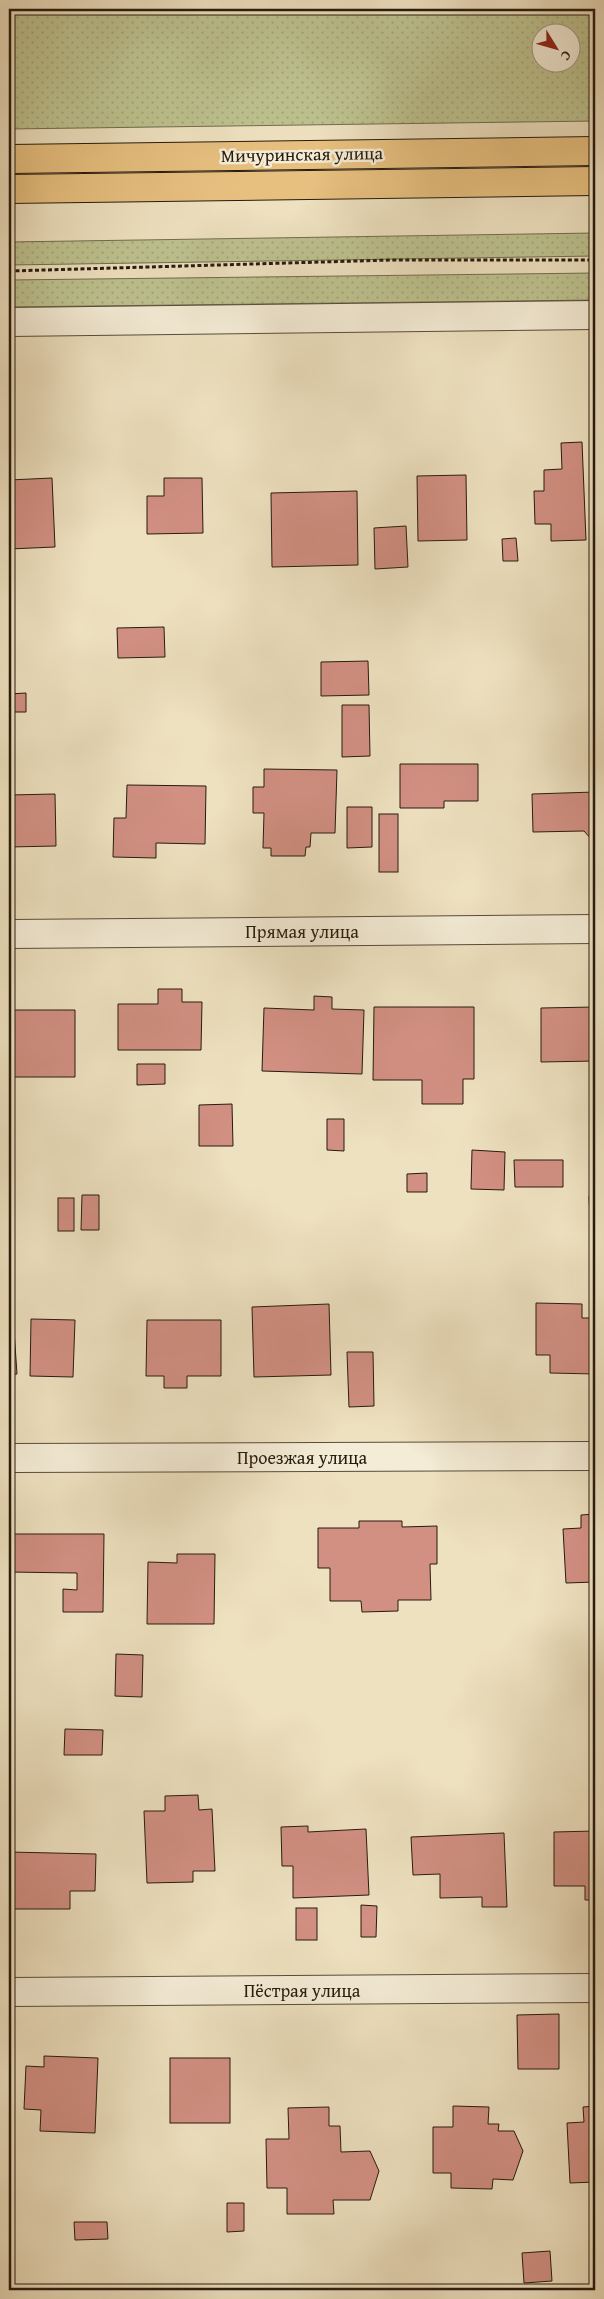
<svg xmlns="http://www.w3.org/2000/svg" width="604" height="2299" font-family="'Gentium Book Plus',serif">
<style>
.grass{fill:url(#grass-dots);stroke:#726e4e;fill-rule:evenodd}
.building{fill:#d29083;stroke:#261b0e}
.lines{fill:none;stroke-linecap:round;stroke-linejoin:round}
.minor-casing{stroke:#584c3a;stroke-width:30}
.primary-casing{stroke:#261b0e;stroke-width:30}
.path{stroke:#261b0e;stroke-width:3;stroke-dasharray:4 2.5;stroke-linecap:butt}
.minor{stroke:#f4ecd6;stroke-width:28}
.primary{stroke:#e7c080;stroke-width:28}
.labels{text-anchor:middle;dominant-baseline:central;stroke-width:5;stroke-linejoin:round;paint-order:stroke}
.street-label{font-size:18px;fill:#261b0e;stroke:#f4ecd6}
</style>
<defs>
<pattern id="grass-dots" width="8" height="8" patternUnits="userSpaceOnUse" patternTransform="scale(1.25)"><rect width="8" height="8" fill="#bdc28f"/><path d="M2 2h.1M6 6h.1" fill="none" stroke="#a2a67a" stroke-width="1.8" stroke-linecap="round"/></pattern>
</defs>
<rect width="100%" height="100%" fill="#eee1c0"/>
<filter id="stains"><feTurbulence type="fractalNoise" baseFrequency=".004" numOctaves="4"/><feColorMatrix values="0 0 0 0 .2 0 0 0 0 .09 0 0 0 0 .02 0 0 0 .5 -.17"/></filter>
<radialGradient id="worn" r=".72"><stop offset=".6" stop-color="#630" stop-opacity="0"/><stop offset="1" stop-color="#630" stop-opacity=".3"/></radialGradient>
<!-- grass -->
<g class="grass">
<path d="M9 9H595V121L9 129ZM542 32H572V62H542Z"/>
<path d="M595 233V256L9 265V242Z"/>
<path d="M595 273V300L9 307V280Z"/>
</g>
<!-- building -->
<g class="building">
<path d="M582 442 586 540 551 541V524H535L534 491H544V470L562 469 561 443Z"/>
<path d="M466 475 467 540 418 541 417 476Z"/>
<path d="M52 478 55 547 9 549V480Z"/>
<path d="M164 478H202L203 533 147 534V496H164Z"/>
<path d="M357 491 358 565 272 567 271 493Z"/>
<path d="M406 526 408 567 375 569 374 528Z"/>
<path d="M516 538 518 561H503L502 539Z"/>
<path d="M164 627 165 657 118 658 117 628Z"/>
<path d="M368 661 369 695 321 696V662Z"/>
<path d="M26 693V712H9V694Z"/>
<path d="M342 705H369L370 756 342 757Z"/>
<path d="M400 764H478V801H444V808H400Z"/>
<path d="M264 769 337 770 335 833H311L310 847H306L305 856H271V848H263L264 813H253V787H264Z"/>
<path d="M127 785 206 786 205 844 156 843V858L113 857 114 818H126Z"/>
<path d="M595 792V840H592L584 831 533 832 532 794Z"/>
<path d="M55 794 56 846 9 847V795Z"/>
<path d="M347 807H372V847L347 848Z"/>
<rect x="379" y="814" width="19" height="58"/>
<path d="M158 989H182V1002H202L201 1050H118V1004H158Z"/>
<path d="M314 996 332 997V1009L364 1010 362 1074 262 1071 264 1008 314 1010Z"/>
<path d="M374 1007H474V1079H463V1104H422V1080H373Z"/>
<path d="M595 1007V1061L541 1062V1008Z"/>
<path d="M10 1010H75V1077H9Z"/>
<path d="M137 1064H165V1084L137 1085Z"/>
<path d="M232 1104 233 1146H199V1105Z"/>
<path d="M327 1119H344V1151L327 1150Z"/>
<path d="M472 1150 505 1152 504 1190 471 1189Z"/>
<path d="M514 1160H563V1187H515Z"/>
<path d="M427 1173V1192H407V1174Z"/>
<path d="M82 1195H99V1230H81Z"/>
<path d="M589 1196H595V1218L590 1219Z"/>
<rect x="58" y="1198" width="16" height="33"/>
<path d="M536 1303 582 1304V1318H595V1374L550 1373V1355H536Z"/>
<path d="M329 1304 331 1375 254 1377 252 1307Z"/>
<path d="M13 1316 17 1374 9 1375V1317Z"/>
<path d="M31 1319 75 1320 73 1377 30 1376Z"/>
<path d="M147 1320H221V1376H187V1388H164V1376H146Z"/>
<path d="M347 1352H373L374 1406 349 1407Z"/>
<path d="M595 1514V1582L566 1583 563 1529 581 1528V1515Z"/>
<path d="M359 1521H402V1527L437 1526V1564H430L431 1600H398V1611L362 1612 361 1601H330V1568H318V1528H359Z"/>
<path d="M9 1534H104L103 1612H63V1589L77 1590V1573L9 1572Z"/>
<path d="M177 1554H215L214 1624H147L148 1562 177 1563Z"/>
<path d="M116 1654 143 1655 142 1697 115 1696Z"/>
<path d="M65 1729 103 1730 102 1755H64Z"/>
<path d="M198 1795 199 1810 212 1809 215 1871H193V1882L147 1883 144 1811H165V1796Z"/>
<path d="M308 1826V1832L366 1829 369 1895 293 1898V1866H282L281 1827Z"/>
<path d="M595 1831V1900H585V1886H554V1832Z"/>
<path d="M504 1833 507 1907H482V1897L440 1898V1874L413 1875 411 1837Z"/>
<path d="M9 1852 96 1854 95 1891H70V1909H9Z"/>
<path d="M361 1905 377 1906 376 1937H361Z"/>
<rect x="296" y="1908" width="21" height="32"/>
<path d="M559 2014V2069H518L517 2015Z"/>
<path d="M44 2056 98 2058 95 2133 40 2131 41 2110 24 2109 26 2066 44 2067Z"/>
<rect x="170" y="2058" width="60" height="65"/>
<path d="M453 2106 489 2107 488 2124H499L498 2131H514L523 2151 513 2180 493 2179 492 2189 451 2188V2173H433V2127H453Z"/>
<path d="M595 2106V2182L570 2183 567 2123 584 2122 583 2107Z"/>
<path d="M329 2107V2126H340L341 2152 370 2151 379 2171 370 2200H333L334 2214H287V2188H267L266 2139H289L288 2108Z"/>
<path d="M227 2203H244V2231L227 2232Z"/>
<path d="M74 2222H107L108 2239 75 2240Z"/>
<path d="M550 2251 552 2281 524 2283 522 2253Z"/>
</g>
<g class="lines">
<!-- minor casing -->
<g class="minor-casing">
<g id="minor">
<path d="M9 322 595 315"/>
<path d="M9 934 595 929"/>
<path d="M9 1458 595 1456"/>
<path d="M9 1992 595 1988"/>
</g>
</g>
<!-- primary casing -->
<g class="primary-casing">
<g id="primary">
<path d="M9 159 595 151"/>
<path d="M9 189 595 181"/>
</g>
</g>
<!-- path -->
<path class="path" d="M9 271 392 260H595"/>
<!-- minor -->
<use href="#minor" class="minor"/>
<!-- primary -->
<use href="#primary" class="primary"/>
</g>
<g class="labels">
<!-- street labels -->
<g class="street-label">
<text transform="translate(302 154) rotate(-1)">Мичуринская улица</text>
<text x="302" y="931">Прямая улица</text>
<text x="302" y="1457">Проезжая улица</text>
<text x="302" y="1990">Пёстрая улица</text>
</g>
</g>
<!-- margin -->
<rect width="604" height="2299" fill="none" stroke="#eee1c0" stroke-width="30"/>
<rect x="10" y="10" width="584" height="2279" fill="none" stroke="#261b0e" stroke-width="2.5"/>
<rect x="15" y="15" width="574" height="2269" fill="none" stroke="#261b0e"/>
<!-- north arrow -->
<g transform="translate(556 48) rotate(127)"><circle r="24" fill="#f4ecd6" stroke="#a29886"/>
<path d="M0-4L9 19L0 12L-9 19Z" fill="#8f2418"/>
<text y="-8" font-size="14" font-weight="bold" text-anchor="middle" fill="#261b0e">С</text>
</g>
<rect width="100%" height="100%" filter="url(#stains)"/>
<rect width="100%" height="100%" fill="url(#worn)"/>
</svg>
